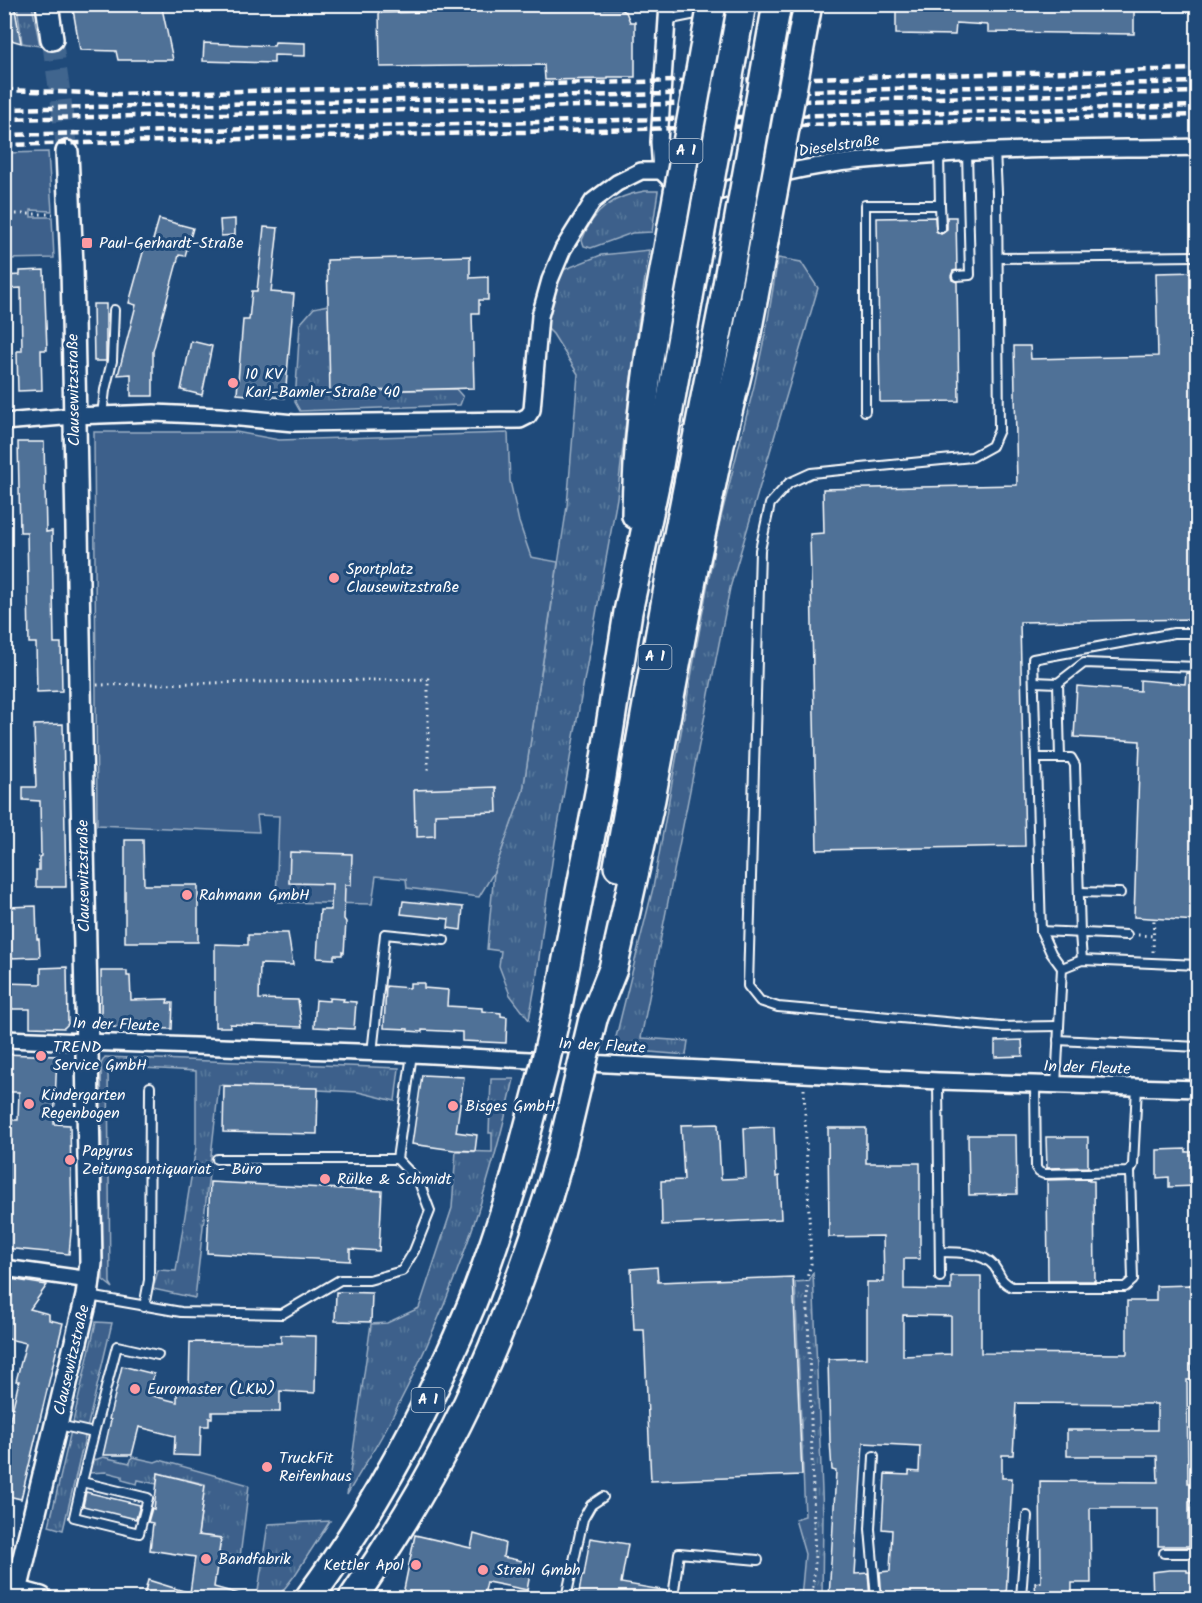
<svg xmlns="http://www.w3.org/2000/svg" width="1202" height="1603" font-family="Kalam,sans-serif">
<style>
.grass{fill:url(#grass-tufts);stroke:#9eb0c5;stroke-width:1.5}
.garden{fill:#3c618b;stroke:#9eb0c5;stroke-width:1.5}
.building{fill:#507197;stroke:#fff;stroke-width:1.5;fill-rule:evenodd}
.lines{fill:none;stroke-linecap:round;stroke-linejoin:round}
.secondary-tunnel{stroke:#41658e;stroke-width:21;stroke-dasharray:21 10;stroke-linecap:butt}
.lane-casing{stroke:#fff;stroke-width:12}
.street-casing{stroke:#fff;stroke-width:20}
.secondary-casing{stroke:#fff;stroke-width:26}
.highway-casing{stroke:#fff;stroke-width:32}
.path{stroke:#fff;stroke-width:3;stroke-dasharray:1.5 4.5;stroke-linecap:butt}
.lane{stroke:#1f4a7a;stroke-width:8}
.street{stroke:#1f4a7a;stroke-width:15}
.secondary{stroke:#1f4a7a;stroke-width:21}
.highway{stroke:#1f4a7a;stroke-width:27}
.rail{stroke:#fff;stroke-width:4.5;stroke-dasharray:9 4.5;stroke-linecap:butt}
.highway-bridge-casing{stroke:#fff;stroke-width:32;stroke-linecap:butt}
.highway-bridge{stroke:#1f4a7a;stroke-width:27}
.poi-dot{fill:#ff9aa2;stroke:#1f4a7a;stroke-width:2}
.labels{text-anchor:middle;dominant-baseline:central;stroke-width:6;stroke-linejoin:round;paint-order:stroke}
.shield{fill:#1f4a7a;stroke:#bcc9d7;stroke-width:1.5}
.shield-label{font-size:15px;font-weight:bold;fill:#fff}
.street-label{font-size:16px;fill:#fff;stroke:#1f4a7a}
.poi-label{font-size:16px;fill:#fff;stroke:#1f4a7a;text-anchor:start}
</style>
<defs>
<pattern id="grass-tufts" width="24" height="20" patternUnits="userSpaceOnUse" patternTransform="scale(1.5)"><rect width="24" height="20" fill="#3c618b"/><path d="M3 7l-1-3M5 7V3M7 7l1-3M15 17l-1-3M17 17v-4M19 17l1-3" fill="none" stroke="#59799c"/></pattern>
</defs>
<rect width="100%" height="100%" fill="#1f4a7a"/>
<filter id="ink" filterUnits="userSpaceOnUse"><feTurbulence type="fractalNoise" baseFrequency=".0167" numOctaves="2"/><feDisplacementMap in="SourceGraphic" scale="12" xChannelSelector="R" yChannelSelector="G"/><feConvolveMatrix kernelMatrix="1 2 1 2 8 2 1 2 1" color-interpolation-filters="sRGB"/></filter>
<g filter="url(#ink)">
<!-- grass -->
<g class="grass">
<path d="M17 5H32L40 46 22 43Z"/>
<path d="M645 191H658L652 232 632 233 591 248 584 246 582 240C594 209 614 196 645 191Z"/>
<path d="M649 250 633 362 617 498 555 842 546 903 536 981 529 1020 510 995 499 966 501 951 487 949 494 872 523 790 567 506 578 374 553 334 546 327 552 300 563 270 601 255Z"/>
<path d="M778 258 801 262 818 288 730 588 641 1038 688 1041 686 1055 613 1049 653 888 717 533 754 386 767 325Z"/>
<path d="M328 305 331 392 456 389 463 397 460 405 300 411 295 402 300 324 314 308Z"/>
<path d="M105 1057 399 1068 395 1101 358 1092 219 1085 195 1298 153 1289 158 1270 176 1271 196 1147V1071L108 1066 110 1283 113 1288 103 1280 101 1064Z"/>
<path d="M491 1079H514C487 1199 446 1316 388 1425 375 1449 360 1472 347 1495L371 1324 387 1323 419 1308 452 1208 456 1151 492 1152V1133H489Z"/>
<path d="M813 1272 823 1516 822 1598H801L805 1554 795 1519 805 1516 795 1282 809 1281Z"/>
<path d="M96 1322 112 1323 63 1530 49 1526Z"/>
<path d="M103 1457 130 1463 132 1457 155 1462 160 1460 249 1485 240 1557 219 1553 221 1538 198 1535 205 1484 158 1473 157 1484 138 1480 137 1484 122 1480V1476L106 1472 89 1473 92 1461Z"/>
<path d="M330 1521 295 1575 277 1598H257L268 1524Z"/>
</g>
<!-- garden -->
<g class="garden">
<path d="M48 152 52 211 31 210V217H52L54 258 5 259V153Z"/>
<path d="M94 432H236L279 440 508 433 510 481 519 522 531 557 558 562 523 791 494 872 479 897 407 888 406 879 376 876 372 904 276 902 279 816 257 815 259 832 97 825Z"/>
</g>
<!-- building -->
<g class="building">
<path d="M4 4H14L21 43 4 38Z"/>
<path d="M72 4H151L162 8 173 60H118L116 51 80 50Z"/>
<path d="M896 4H1134V34L988 32V25L956 23 955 35 896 34Z"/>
<path d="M619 8 626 12 630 22H635V77H608V79L545 80 544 65 380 67 379 13Z"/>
<path d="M275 42 305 43V56L274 55V63L203 61 204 43 274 46Z"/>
<path d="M935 217 936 231 941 234 947 230V217H956L957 270 953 271 951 276 952 280 957 282 959 401 880 402 877 218Z"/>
<path d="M159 219 193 228 185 256 179 255 153 351V396H131V374L118 375 136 305 129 303 145 245 151 247Z"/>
<path d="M235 219V235L221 236 220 220Z"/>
<path d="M264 227 278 228 271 292 294 294 285 398 237 394 243 320H249L252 291H257Z"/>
<path d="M470 256V278L488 277V300H479V313H472L474 388 330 392 327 260Z"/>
<path d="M44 270 47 350H41L42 390 18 391 17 351H22L21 288 4 289V276L20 275V271Z"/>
<path d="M1197 272V619L1020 622 1025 846 817 850 810 534 824 533 823 489 1017 485 1014 346H1030L1031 359 1158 356 1156 273Z"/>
<path d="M93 304H106V361H94Z"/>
<path d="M191 341 212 346 202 395 181 390Z"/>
<path d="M18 442H44L46 532 52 531 54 643H61L62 691 37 692 36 643H29L27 532H20Z"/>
<path d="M1186 673 1197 674V921L1134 917 1140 741 1074 737 1077 686 1140 691V680L1185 684Z"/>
<path d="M63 724 66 887H36V870H39V857L41 856 40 801 23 800V787H36L34 725Z"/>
<path d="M496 787 497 812 435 814V836L417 837V826H415L414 790Z"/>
<path d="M125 840H143L144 885H198V942H125Z"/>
<path d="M290 852 352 854 351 885H345L344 919 346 922 344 953 342 952V955H334V959L317 958 320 910H331L332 884 289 883Z"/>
<path d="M403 901 463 907 461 930 448 928 449 919 401 914Z"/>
<path d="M36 906 37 939H39L40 957 9 958 8 907Z"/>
<path d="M274 933H288L293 965 260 964 259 999 298 1000 302 1027 230 1024V1027H215V944L248 945V935H262L263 934H275Z"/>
<path d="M67 967 68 1024 64 1028 30 1027V1009H11V1007H4V983L41 984V968Z"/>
<path d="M101 971H127V976H130L131 1000 168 999 167 1003H173L172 1029 106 1027 101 1023Z"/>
<path d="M410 983H424V988L448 990 447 1006 482 1008V1011L501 1013V1016L507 1017 506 1043 462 1041V1032L422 1030V1032L408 1031V1029L384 1028 386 986 410 988Z"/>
<path d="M329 998 344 999 343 1001 356 1002 354 1029 314 1027 316 1000 329 1001Z"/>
<path d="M1022 1040 1023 1056 995 1057V1041Z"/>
<path d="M4 1054 57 1056 54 1124 70 1125 72 1222 69 1254 4 1248V1120H18L19 1092H4Z"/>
<path d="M422 1075 464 1077 456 1132 477 1135 475 1151 454 1150 412 1144Z"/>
<path d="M224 1086 318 1088 317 1134 223 1132Z"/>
<path d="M718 1124 721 1179 746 1178 744 1128 774 1127 776 1177 779 1176 781 1219 662 1225 661 1181 684 1180 681 1125Z"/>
<path d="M828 1128H866V1163H920V1259H904V1289L951 1290V1276H981V1353L1127 1354V1301H1156V1286L1191 1285 1192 1380H1187L1188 1483H1190L1193 1488 1197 1489V1495L1194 1496 1191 1501H1189V1546H1158V1508H1090L1091 1583H1072V1596H1036L1035 1583 1041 1582 1040 1481 1158 1482 1157 1456H1067V1430H1157V1404L1016 1403 1013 1455H1002V1478H1012L1006 1599H882L880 1572 890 1571 892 1530 882 1529 885 1474 909 1475V1471L919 1472 920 1446 863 1443 855 1574 868 1573 870 1599H829L836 1471 832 1470 830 1441 828 1359 867 1358V1282H884L883 1236 829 1237ZM903 1315 951 1316V1354L903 1356Z"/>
<path d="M968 1135H1016L1017 1194 969 1195Z"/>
<path d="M1046 1137H1088V1167L1047 1168Z"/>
<path d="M1186 1149V1152H1196V1186L1169 1187V1177L1157 1178V1150Z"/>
<path d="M1089 1179V1181H1094L1095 1281H1048L1047 1180Z"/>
<path d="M210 1182 382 1191 379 1251 350 1249V1261L207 1253Z"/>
<path d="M657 1267 658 1282 793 1277 802 1475 651 1481 644 1330H634L631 1269Z"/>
<path d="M4 1278 47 1285 30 1309 49 1314V1320L63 1323 21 1499 4 1495V1445L19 1381H16L26 1343 4 1338Z"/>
<path d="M336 1292 372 1293 371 1322 335 1321Z"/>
<path d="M281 1335 316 1336 315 1393 280 1391V1412H212V1418H209V1426H201L200 1456 174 1455 175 1436 139 1427 132 1455H103L111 1420 109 1419 122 1366 154 1374 149 1395 177 1402V1391L189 1390 190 1342 281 1343Z"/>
<path d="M158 1473 205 1485 198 1535 221 1538 214 1587 243 1595V1599H143L148 1580 190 1593 195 1557 150 1550 153 1523 148 1522 152 1508 154 1509Z"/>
<path d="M86 1492 140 1505 136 1519 83 1506Z"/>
<path d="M474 1534 505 1543 503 1557 532 1563 527 1590 487 1582 483 1599H402L415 1535 471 1548Z"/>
<path d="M590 1538 628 1544 621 1583 668 1591 667 1599H578L582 1575H584Z"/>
<path d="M1169 1570H1187V1572H1197V1599H1153L1152 1572Z"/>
</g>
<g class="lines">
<!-- secondary-tunnel -->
<path class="secondary-tunnel" d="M52 39 61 100 67 152"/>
<!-- lane casing -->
<g class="lane-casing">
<g id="lane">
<path d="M666 20 706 12"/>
<path d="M995 151 997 192 999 430 992 446 972 457 811 473 789 483 770 504 760 550 748 986 760 1001 778 1007 1001 1027 1059 1026"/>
<path d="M940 205 941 228"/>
<path d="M998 258 1198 256"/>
<path d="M957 276 970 275 967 152"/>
<path d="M865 411V205H940L939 154"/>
<path d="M102 415 105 390 112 361 114 310"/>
<path d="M1034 682 1058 683"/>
<path d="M1036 758H1071L1075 765 1080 933 1082 960"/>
<path d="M1060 758 1058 683 1084 663 1198 667"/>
<path d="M1079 892 1120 893"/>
<path d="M1041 931 1127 935"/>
<path d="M1062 968 1051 953 1041 931 1033 659 1174 633H1198"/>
<path d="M1058 1040 1198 1047"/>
<path d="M372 1053 385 934 444 940"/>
<path d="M938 1081 940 1277"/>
<path d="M1035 1085 1036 1168 1039 1172 1044 1174 1127 1172 1130 1171 1133 1165 1137 1087"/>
<path d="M1056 1086 1062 968 1082 960 1198 965"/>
<path d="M217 1159H397"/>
<path d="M940 1252C958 1252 982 1252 994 1266 1002 1277 999 1280 1012 1287H1125L1133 1280 1130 1171"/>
<path d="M89 1296 181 1312 282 1314 340 1280H369L402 1271 414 1251 430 1211 419 1182 397 1159 412 1054"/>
<path d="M144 1307 149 1280 150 1087"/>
<path d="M59 1425 94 1433 117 1346 158 1355"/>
<path d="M874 1456 870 1529 876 1598"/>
<path d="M82 1482 74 1517 139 1533 148 1498 82 1482 94 1433"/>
<path d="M1196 1483 1198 1418"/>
<path d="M1164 1553H1198"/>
<path d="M1196 1553 1197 1501"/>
<path d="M566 1598 583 1519 591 1505 603 1497"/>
<path d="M673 1598 679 1553 758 1560"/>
<path d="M1021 1598 1027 1516"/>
</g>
</g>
<!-- street casing -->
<g class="street-casing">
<g id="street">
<path d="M668 4 659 142 661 171 668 178"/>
<path d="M773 176C819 163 867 160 914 156 1008 148 1103 149 1198 147"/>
<path d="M704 191 713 193 750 183"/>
<path d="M4 422 74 416 154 413 219 416 294 423 520 420 528 416 532 410 540 316 550 280 563 249 593 201 617 183 641 171H661"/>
<path d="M4 1039 412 1054 938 1081 1198 1089"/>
<path d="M4 1268 90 1280"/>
</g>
</g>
<!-- secondary casing -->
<g class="secondary-casing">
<g id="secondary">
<path d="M47 4 52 39"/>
<path d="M4 1588 41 1598"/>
<path d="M16 1591 87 1296 91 1263 72 266 67 152"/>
</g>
</g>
<!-- highway casing -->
<g class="highway-casing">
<g id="highway">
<path d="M636 515C637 441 646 371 659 298"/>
<path d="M618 866 673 560 725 296"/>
<path d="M557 1011 602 777 628 612 659 466 689 297"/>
<path d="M593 1019 613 969 651 799 695 564 720 445 746 338 754 296"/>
<path d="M309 1598C375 1509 428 1409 471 1306 487 1267 500 1226 513 1185"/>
<path d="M353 1598C413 1512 465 1419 503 1322 520 1281 534 1239 548 1197"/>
</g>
</g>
<!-- path -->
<g class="path">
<path d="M4 214H53"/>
<path d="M97 685 428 679V773"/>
<path d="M1138 935 1154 936"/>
<path d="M1153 952 1154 918"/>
<path d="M804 1089 811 1264 807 1278 815 1563 812 1598"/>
</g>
<!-- lane -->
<use href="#lane" class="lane"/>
<!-- street -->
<use href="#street" class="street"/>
<!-- secondary -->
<use href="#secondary" class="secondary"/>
<!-- highway -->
<use href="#highway" class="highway"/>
<!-- rail -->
<g class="rail">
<path d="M4 90 118 94 1198 69"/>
<path d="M4 109 1198 82"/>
<path d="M4 119 1198 92"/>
<path d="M4 135 1198 106"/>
<path d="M4 145 1198 115"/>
</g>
<!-- highway-bridge casing -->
<g class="highway-bridge-casing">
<g id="highway-bridge">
<path d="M725 296 777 4"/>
<path d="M754 296 808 4"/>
<path d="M689 297 742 4"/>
<path d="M659 298 712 4"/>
<path d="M513 1185 545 1064 557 1011"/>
<path d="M548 1197 561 1153 593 1019"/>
</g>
</g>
<!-- highway-bridge -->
<use href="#highway-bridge" class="highway-bridge"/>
</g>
</g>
<!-- markers -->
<g class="poi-dot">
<rect x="81" y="237" width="12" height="12" rx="3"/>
<circle cx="233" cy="383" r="6"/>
<circle cx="334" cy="578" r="6"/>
<circle cx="187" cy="895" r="6"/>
<circle cx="41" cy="1056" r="6"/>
<circle cx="29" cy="1104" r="6"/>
<circle cx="453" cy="1106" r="6"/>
<circle cx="70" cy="1160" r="6"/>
<circle cx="325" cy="1179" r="6"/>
<circle cx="135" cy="1389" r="6"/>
<circle cx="267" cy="1467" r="6"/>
<circle cx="206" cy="1559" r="6"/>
<circle cx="416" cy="1565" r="6"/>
<circle cx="483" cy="1570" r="6"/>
</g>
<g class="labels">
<!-- shield labels -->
<g class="shield">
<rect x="669.5" y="139" width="33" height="24" rx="4.5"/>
<rect x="638.5" y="645" width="33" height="24" rx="4.5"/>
<rect x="411.5" y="1388" width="33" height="24" rx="4.5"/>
</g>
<g class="shield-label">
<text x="686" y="151">A 1</text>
<text x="655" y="657">A 1</text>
<text x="428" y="1400">A 1</text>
</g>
<!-- street labels -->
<g class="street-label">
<text transform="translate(839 146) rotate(-8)">Dieselstraße</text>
<text transform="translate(74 390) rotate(-91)">Clausewitzstraße</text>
<text transform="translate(84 876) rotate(-91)">Clausewitzstraße</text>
<text transform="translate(116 1025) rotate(2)">In der Fleute</text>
<text transform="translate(602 1046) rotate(3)">In der Fleute</text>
<text transform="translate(1087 1068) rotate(2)">In der Fleute</text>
<text transform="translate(72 1360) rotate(-77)">Clausewitzstraße</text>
</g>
<!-- poi labels -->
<g class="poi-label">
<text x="99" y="243">Paul-Gerhardt-Straße</text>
<text x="245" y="374">10 KV<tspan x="245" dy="18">Karl-Bamler-Straße 40</tspan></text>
<text x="346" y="569">Sportplatz<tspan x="346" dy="18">Clausewitzstraße</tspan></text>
<text x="199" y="895">Rahmann GmbH</text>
<text x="53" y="1047">TREND<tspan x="53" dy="18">Service GmbH</tspan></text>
<text x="41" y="1095">Kindergarten<tspan x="41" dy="18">Regenbogen</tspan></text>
<text x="465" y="1106">Bisges GmbH</text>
<text x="82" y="1151">Papyrus<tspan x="82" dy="18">Zeitungsantiquariat - Büro</tspan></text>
<text x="337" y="1179">Rülke &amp; Schmidt</text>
<text x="147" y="1389">Euromaster (LKW)</text>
<text x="279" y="1458">TruckFit<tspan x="279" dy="18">Reifenhaus</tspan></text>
<text x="218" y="1559">Bandfabrik</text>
<text x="404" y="1565" text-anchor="end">Kettler Apol</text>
<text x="495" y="1570">Strehl Gmbh</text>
</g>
</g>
<!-- margin -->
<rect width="1202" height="1603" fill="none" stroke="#1f4a7a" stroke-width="24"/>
<rect x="12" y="12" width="1178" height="1579" fill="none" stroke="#fff" stroke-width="2" filter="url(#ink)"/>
</svg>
